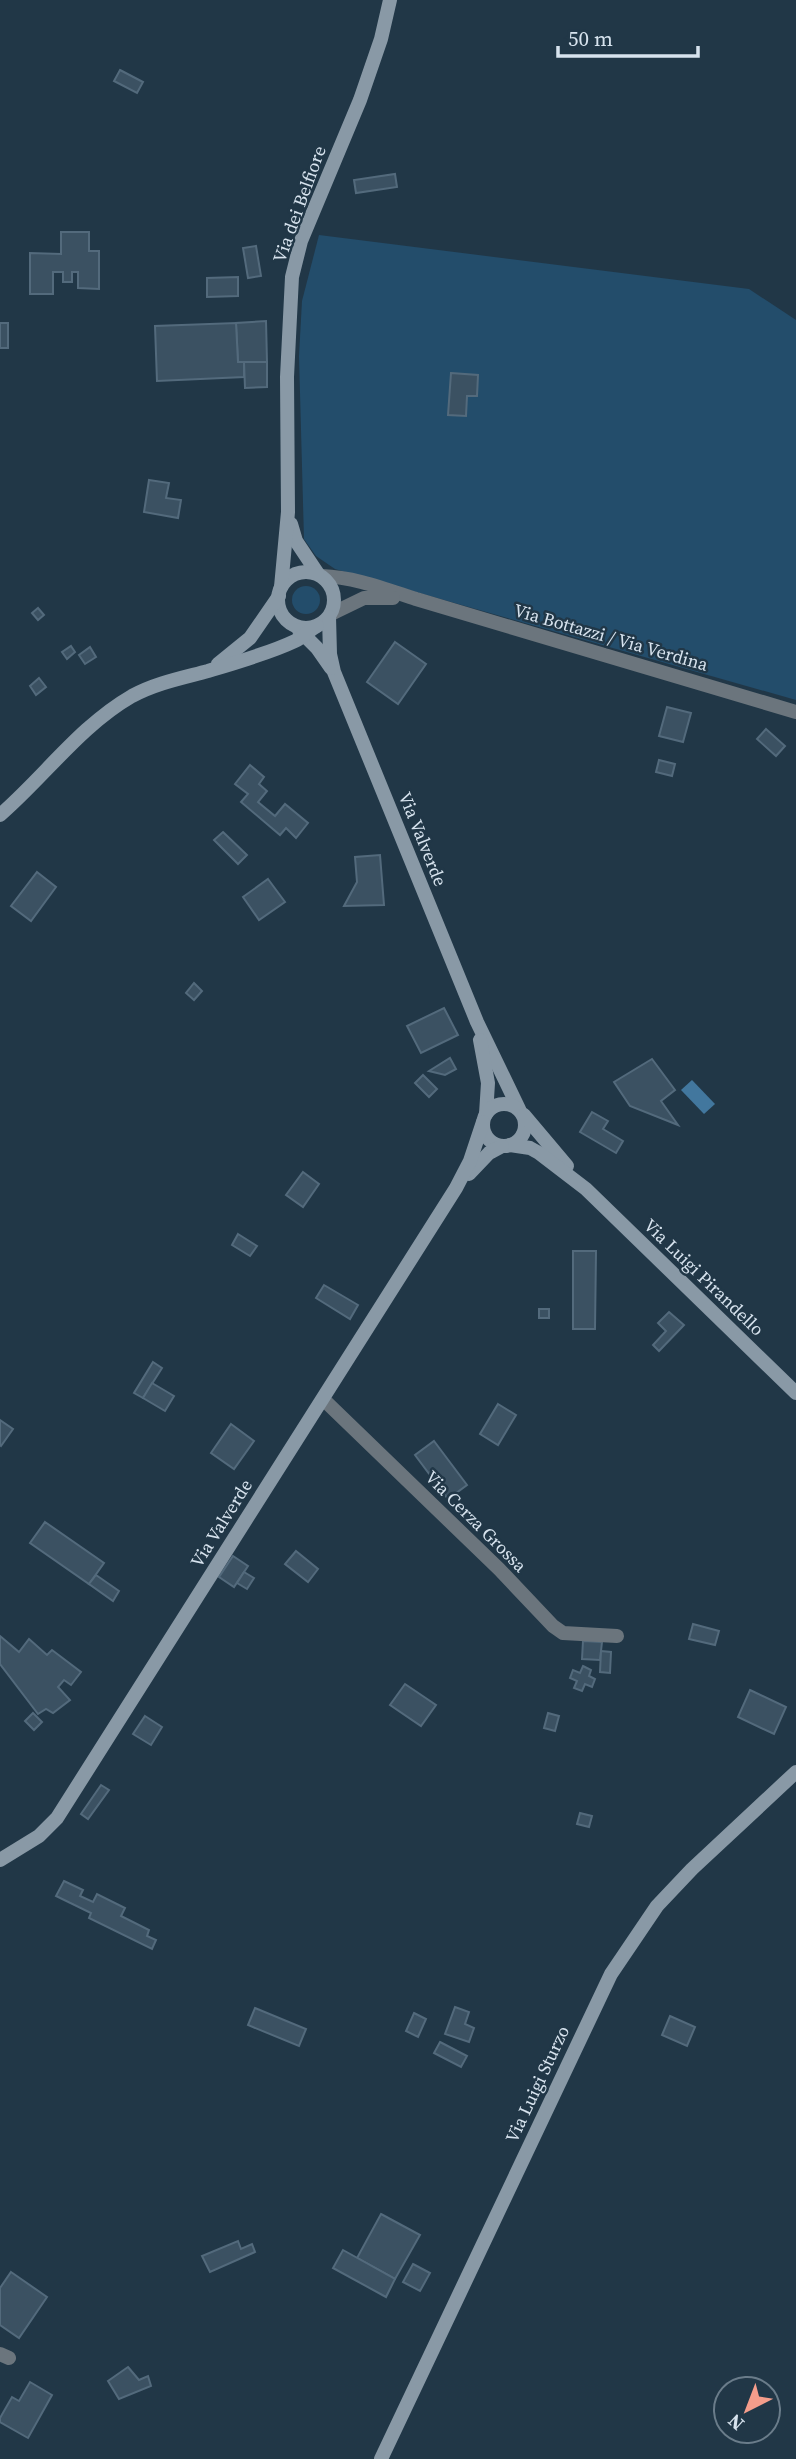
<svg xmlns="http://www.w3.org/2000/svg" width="796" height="2459" font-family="'Source Serif 4',serif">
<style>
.green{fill:#234d6b}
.water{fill:#42779e}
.building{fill:#3b5162;stroke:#536a7c;stroke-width:2}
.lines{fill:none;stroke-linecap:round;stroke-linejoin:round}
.street{stroke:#6b757d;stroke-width:14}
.secondary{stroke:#8999a6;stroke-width:14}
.labels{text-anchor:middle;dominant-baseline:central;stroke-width:5;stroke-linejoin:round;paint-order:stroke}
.street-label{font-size:18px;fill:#d7e3ee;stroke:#213747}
</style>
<rect width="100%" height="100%" fill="#213747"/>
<!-- green -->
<g class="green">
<path d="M319 235 749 289 796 320V700L335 569 316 556 304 539 299 356 302 301Z"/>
<circle cx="306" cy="600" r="14"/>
</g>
<!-- water -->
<path class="water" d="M692 1080 715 1104 704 1114 681 1090Z"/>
<!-- building -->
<g class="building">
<path d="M120 70 143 82 137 93 114 81Z"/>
<path d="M395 174 397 187 356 193 354 180Z"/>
<path d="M61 232H89V251H99V289L78 288V272H72V282H63V272H53V294H30V253L61 254Z"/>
<path d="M256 246 261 276 248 278 243 248Z"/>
<path d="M238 277V296L207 297V278Z"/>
<path d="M266 321 267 362H238L236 323Z"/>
<rect x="0" y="323" width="8" height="25"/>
<path d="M236 323 238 362H244V377L157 381 155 326Z"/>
<path d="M244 362H267V387L245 388Z"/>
<path d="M451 373 478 375 477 396H467L466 416 448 415Z"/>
<path d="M149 480 169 483 166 498 181 500 178 518 144 512Z"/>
<path d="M38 608 44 615 38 620 32 613Z"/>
<path d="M395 642 426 664 398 704 367 682Z"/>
<path d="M71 646 75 652 67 659 62 652Z"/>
<path d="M90 647 96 657 85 664 79 655Z"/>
<path d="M39 678 46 687 36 695 30 686Z"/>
<path d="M667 707 691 713 683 742 659 736Z"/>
<path d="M766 729 785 746 776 756 757 739Z"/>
<path d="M659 760 675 764 672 776 656 772Z"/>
<path d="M250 765 264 777 259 784 267 791 258 802 275 816 285 804 308 823 296 838 286 828 280 835 241 802 248 794 235 784Z"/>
<path d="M223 832 247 855 238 864 214 840Z"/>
<path d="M380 855 384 905 344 906 357 882 355 857Z"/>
<path d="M37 872 56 887 31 921 11 906Z"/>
<path d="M268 879 285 902 259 920 243 897Z"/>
<path d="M194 983 202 991 194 1000 186 993Z"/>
<path d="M444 1008 458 1035 421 1053 407 1026Z"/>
<path d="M450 1058 456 1069 445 1075 429 1071Z"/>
<path d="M652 1059 675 1090 661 1101 678 1125 630 1106 614 1082Z"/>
<path d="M423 1075 437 1089 429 1097 415 1083Z"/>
<path d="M592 1112 608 1121 603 1129 623 1141 616 1153 580 1132Z"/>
<path d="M303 1172 319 1184 303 1207 286 1195Z"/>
<path d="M238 1234 257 1246 250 1256 232 1245Z"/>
<path d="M573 1251H596L595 1329H573Z"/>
<path d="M324 1285 358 1305 350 1319 316 1298Z"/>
<rect x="539" y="1309" width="10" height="9"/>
<path d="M669 1312 684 1325 659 1351 653 1345 666 1331 658 1323Z"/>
<path d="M153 1362 162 1368 143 1398 134 1393Z"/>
<path d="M152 1383 174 1396 165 1411 143 1398Z"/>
<path d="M498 1404 516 1415 498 1445 480 1434Z"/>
<path d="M0 1420 13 1429 1 1446 0 1445Z"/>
<path d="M231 1424 254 1441 234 1469 211 1453Z"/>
<path d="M434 1441 467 1485 448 1499 415 1455Z"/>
<path d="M45 1522 104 1563 89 1584 30 1543Z"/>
<path d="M296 1551 318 1569 308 1582 285 1564Z"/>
<path d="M233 1556 248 1566 234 1587 219 1577Z"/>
<path d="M244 1572 254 1578 247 1589 237 1583Z"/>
<path d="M96 1575 119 1591 113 1601 89 1584Z"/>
<path d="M693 1624 719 1631 715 1645 689 1639Z"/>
<path d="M0 1636 19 1652 29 1639 47 1655 52 1650 81 1672 71 1685 64 1680 58 1687 70 1700 53 1713 46 1709 38 1714 0 1664Z"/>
<path d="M583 1641 602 1642 600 1660 582 1659Z"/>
<path d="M601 1651 611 1652 610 1673 600 1672Z"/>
<path d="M583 1666 591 1670 589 1676 595 1679 592 1687 585 1684 582 1691 574 1688 577 1681 570 1678 573 1670 580 1673Z"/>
<path d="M405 1684 436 1705 421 1726 390 1705Z"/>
<path d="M750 1690 786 1707 774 1734 738 1717Z"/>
<path d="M33 1713 42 1722 34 1730 25 1721Z"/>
<path d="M548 1713 559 1716 555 1731 544 1728Z"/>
<path d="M145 1716 162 1727 151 1745 133 1734Z"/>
<path d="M101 1785 109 1790 88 1819 81 1814Z"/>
<path d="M580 1813 592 1816 589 1827 577 1824Z"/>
<path d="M64 1881 83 1890 80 1896 93 1902 97 1894 125 1908 121 1916 149 1930 147 1936 156 1940 152 1949 89 1918 91 1913 56 1896Z"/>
<path d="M455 2007 469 2012 465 2024 474 2028 469 2042 445 2034Z"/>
<path d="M255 2008 306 2029 299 2046 248 2025Z"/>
<path d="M414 2013 426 2019 418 2037 406 2031Z"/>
<path d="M670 2016 695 2027 687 2046 662 2035Z"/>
<path d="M440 2042 467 2056 461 2067 434 2053Z"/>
<path d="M381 2214 420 2235 395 2279 357 2258Z"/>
<path d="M238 2241 241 2249 252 2244 255 2252 210 2272 202 2256Z"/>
<path d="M343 2250 395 2279 386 2297 333 2268Z"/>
<path d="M413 2264 430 2273 420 2291 403 2282Z"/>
<path d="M11 2272 47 2297 19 2338 0 2325V2288Z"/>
<path d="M128 2367 139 2380 148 2376 151 2386 119 2399 108 2381Z"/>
<path d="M30 2382 52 2395 28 2438 0 2422V2418L12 2397 19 2401Z"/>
</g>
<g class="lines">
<!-- street -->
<g class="street">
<path d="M322 576C354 577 385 589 416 599L796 712"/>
<path d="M331 614 364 598H393"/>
<path d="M323 1399 499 1569 553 1626 563 1633 617 1636"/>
<path d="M0 2354 9 2358"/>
</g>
<!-- secondary -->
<g class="secondary">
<path d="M291 524 296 541 318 574"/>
<circle cx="306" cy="600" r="28"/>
<path d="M281 587 288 512 287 377 292 277 301 241 360 100 381 39 390 0"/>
<path d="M329 617 330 654 334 672 477 1022 519 1109"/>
<path d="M299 630 317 648 331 668"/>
<path d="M218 664 250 638 279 596"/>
<path d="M0 815C45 776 80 726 132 696 156 683 182 678 208 671 235 663 270 653 295 641 303 637 310 630 317 626"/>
<path d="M480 1040 488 1083 486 1114"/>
<circle cx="504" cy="1125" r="21"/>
<path d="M524 1115 567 1166"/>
<path d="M510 1145 530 1148 539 1153 586 1189 796 1393"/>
<path d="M469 1174 489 1153 502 1146"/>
<path d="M0 1860 39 1836 57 1818 456 1188 470 1161 483 1122"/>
<path d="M381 2459 611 1974 657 1906 692 1869 796 1772"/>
</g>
</g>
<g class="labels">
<!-- street labels -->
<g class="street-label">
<text transform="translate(299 204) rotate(-70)">Via dei Belfiore</text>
<text transform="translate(611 637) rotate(16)">Via Bottazzi / Via Verdina</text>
<text transform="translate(423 839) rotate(68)">Via Valverde</text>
<text transform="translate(704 1277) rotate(44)">Via Luigi Pirandello</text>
<text transform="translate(476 1521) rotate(45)">Via Cerza Grossa</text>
<text transform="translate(221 1523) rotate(-58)">Via Valverde</text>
<text transform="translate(537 2084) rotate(-65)">Via Luigi Sturzo</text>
</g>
</g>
<!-- north arrow -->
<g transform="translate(747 2410) rotate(222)"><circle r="33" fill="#213747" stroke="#6a7c8a" stroke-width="2"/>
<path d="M0-5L12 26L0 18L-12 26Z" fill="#f49d8b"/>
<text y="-10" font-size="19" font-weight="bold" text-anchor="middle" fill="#d7e3ee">N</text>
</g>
<!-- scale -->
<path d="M558 46v10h140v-10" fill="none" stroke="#d7e3ee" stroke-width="3.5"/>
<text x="568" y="46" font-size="21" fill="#d7e3ee" stroke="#213747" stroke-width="5" paint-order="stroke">50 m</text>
</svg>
